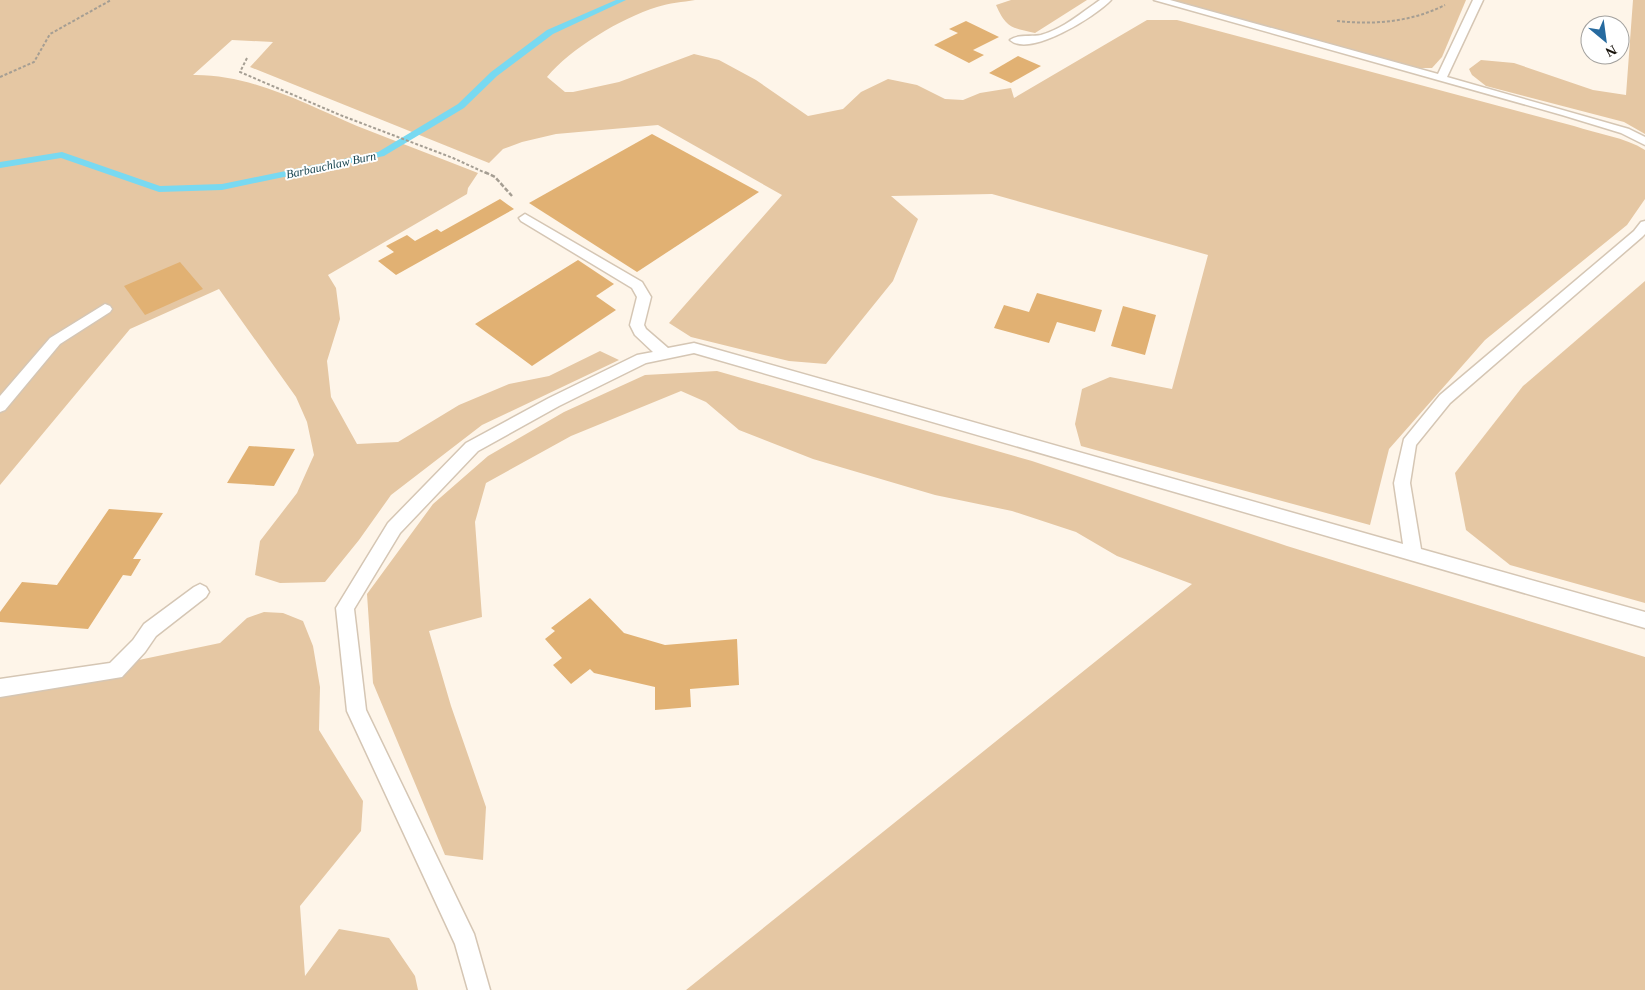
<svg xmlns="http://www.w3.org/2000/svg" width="1645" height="990" font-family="Georgia,serif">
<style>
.green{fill:#e5c7a3}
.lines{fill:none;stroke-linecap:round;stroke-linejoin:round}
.stream{fill:#78d9f1;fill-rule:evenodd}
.building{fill:#e1b173}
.lane-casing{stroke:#d5c6b4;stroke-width:3}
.path-far1{stroke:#a59e93;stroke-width:2;stroke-dasharray:3 2;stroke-linecap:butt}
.path{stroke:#a59e93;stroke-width:2.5;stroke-dasharray:4.5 2;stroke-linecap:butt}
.lane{fill:#fff;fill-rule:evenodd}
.labels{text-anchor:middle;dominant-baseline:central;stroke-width:4;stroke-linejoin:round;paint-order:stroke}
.far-water-label{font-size:12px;font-style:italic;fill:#18444f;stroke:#fff}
</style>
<rect width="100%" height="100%" fill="#fef5e9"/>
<!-- green -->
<g class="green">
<path d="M0 0H695C683 2 669 3 657 7 621 18 570 49 547 77L565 92H573L619 82 694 54 719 60 756 80 808 116 843 109 861 92 888 79 917 85 945 99 963 100 980 93 1011 88 1014 98 1147 20H1177L1574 126C1597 134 1625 137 1645 150V199L1627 225 1485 340 1389 449 1370 525 1081 446 1075 424 1082 389 1110 377 1172 389 1208 255 992 194 891 196 918 219 893 281 826 364 789 361 691 337 669 323 782 195 658 125 556 134 522 142 503 149 489 163 250 67 273 42 232 40 193 75C251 74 305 104 357 126 397 142 438 157 478 173L468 188 467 194 328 275 336 288 340 319 327 361 331 397 357 444 398 442 459 405 509 384 549 376 600 351 619 360 482 425 391 495 359 540 325 582 280 583 255 575 260 541 297 493 314 455 307 422 296 397 219 289 130 329 0 485Z"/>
<path d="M1011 0H1087L1035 33C1012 28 1006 28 996 5Z"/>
<path d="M1170 0H1466L1442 57 1432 68H1415Z"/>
<path d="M1633 0H1645V134L1624 122 1486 86 1472 75 1469 69 1481 60 1514 63 1593 90 1626 95Z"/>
<path d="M1645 281V603L1510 565 1466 530 1455 473 1523 386Z"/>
<path d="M717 371 1032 461 1287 546 1645 657V990H686L1192 584 1117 556 1076 532 1012 511 935 495 813 459 739 430 706 402 681 391 571 436 486 483 475 522 482 617 429 631 451 706 486 807 483 860 445 855 373 683 367 594 433 504 488 456 564 412 645 375Z"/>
<path d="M264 612 283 613 303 621 313 646 320 687 319 730 363 801 361 831 300 906 305 976 339 929 389 938 415 976 418 990H0V689L220 643 247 618Z"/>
</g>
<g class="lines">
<!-- stream -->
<path class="stream" d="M616 0H626L553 34 497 76 464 108 384 156 222 190 159 192 61 158 0 168V162L62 152 160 186 222 184 378 152 458 104 491 72 547 30Z"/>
</g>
<!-- building -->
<g class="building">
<path d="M966 21 999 37 973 50 984 55 969 63 934 45 958 33 949 29Z"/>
<path d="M1018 56 1041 66 1011 83 989 73Z"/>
<path d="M652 134 759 192 637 272 529 203Z"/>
<path d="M500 199 514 209 396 275 378 261 394 252 386 246 407 235 415 241 437 229 441 232Z"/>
<path d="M578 260 614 284 596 296 616 310 532 366 475 324Z"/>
<path d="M180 262 203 289 145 315 124 286Z"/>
<path d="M1037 293 1102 310 1095 332 1057 322 1049 343 994 328 1004 305 1029 312Z"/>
<path d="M1123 306 1156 315 1145 355 1111 346Z"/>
<path d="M249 446 295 449 274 486 227 483Z"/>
<path d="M109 509 163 513 133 559H141L131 576 123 575 88 629 0 622V612L22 582 57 585Z"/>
<path d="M590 598 624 633 665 645 737 639 739 685 690 689 691 707 655 710V687L594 673 590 669 571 684 553 665 562 658 545 639 555 631 551 628Z"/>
</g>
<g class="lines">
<!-- lane casing -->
<g class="lane-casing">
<g id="lane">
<path d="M1100 0H1111C1096 16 1030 58 1010 40 1017 34 1032 37 1041 35 1063 29 1081 13 1100 0Z"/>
<path d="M1154 0H1170L1438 74 1473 0H1483L1447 77 1629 129 1645 137V145L1621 133 1562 115Z"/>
<path d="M525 214 642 282 651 297 644 325 646 329 668 348 694 343 1403 544 1394 483 1404 439 1440 395 1634 231 1641 222 1645 221V234L1642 237 1450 403 1416 445 1410 483 1421 549 1645 612V628L694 353 646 363 559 406 478 451 400 533 354 609 366 710 474 934 490 990H468L455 944 347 711 336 608 388 523 466 443 549 398 637 355 653 352 635 335 630 325 637 297 632 288 521 221 519 218Z"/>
<path d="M105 304 110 306 112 309 110 312 60 344 5 410 0 412V396L50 338Z"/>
<path d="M200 584 206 587 209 592 206 597 156 636 145 652 122 677 0 697V679L110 663 133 640 144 624 194 587Z"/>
</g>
</g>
<!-- path-far1 -->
<g class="path-far1">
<path d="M1337 21C1375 25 1411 22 1445 5"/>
<path d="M247 58 240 72 340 115 453 158 488 174"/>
<path d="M0 77 34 62 50 34 111 0"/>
</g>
<!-- path -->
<path class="path" d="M485 172 495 177 512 196"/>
<!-- lane -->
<use href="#lane" class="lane"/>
</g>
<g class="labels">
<!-- far-water labels -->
<g class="far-water-label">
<text transform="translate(331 165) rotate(-12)">Barbauchlaw Burn</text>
</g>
</g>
<!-- north arrow -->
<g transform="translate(1605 40) rotate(151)"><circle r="24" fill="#ffffff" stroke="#a3a19e"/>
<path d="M0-4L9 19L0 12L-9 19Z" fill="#266a9f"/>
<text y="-8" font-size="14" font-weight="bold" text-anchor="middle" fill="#18130c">N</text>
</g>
</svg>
